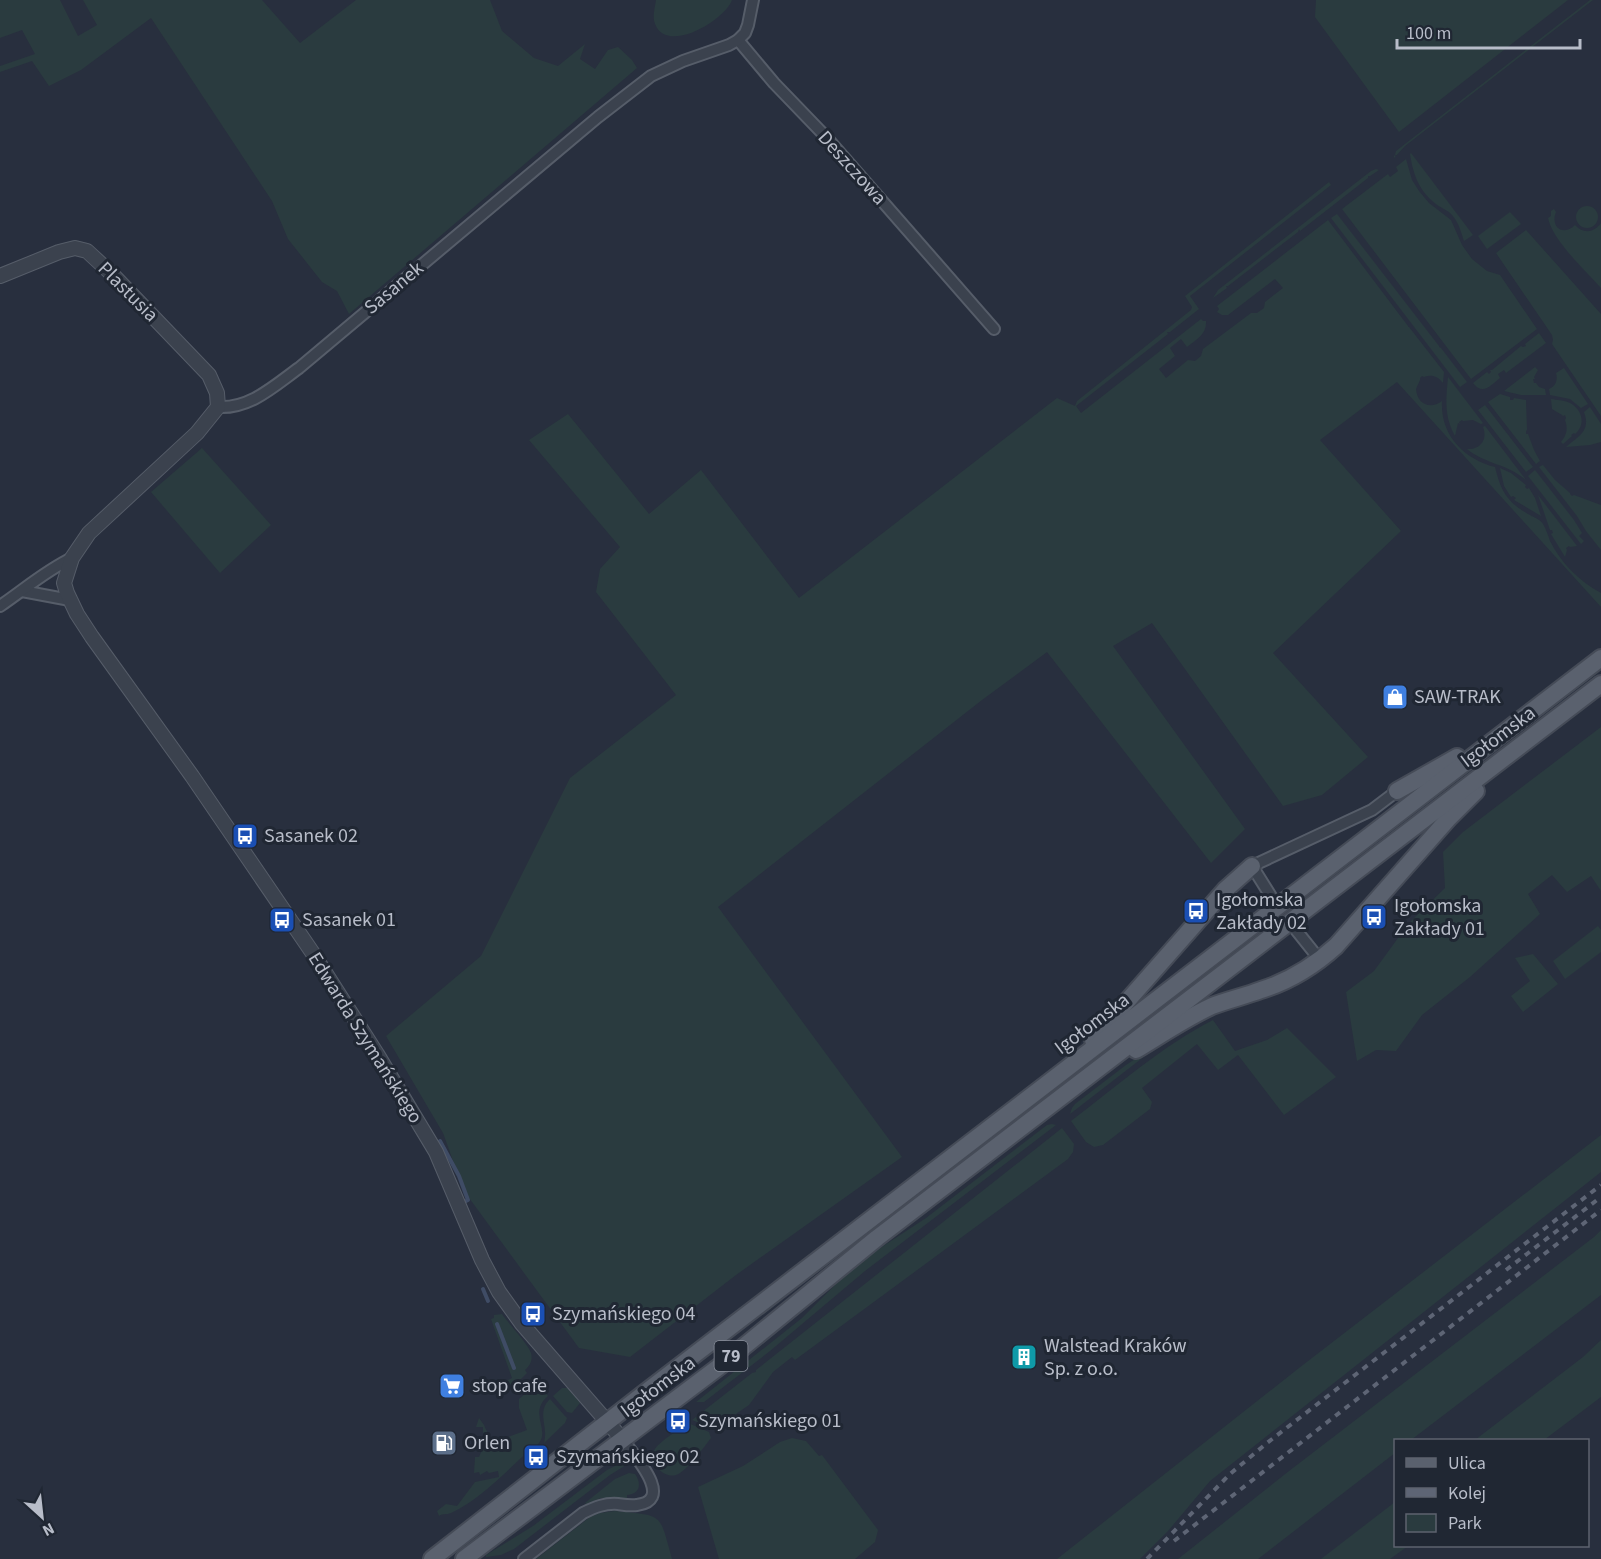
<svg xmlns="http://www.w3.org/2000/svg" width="1601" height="1559" font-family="'Source Sans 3',sans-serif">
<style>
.green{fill:#2a3b3f}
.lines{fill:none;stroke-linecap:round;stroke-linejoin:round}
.stream{stroke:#3f4c65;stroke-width:4}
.minor-casing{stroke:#565d69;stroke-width:14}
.tertiary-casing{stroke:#565d69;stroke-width:16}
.primary-casing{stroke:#454b57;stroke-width:20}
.minor{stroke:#3b424e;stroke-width:10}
.tertiary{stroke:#3b424e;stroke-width:14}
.primary{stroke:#5a616e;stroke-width:16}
.rail{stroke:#5e6575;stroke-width:4;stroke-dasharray:6 6;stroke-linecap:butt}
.labels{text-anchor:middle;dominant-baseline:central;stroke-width:6;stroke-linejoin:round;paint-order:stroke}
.shield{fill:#202733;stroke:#8a909c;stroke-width:1.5}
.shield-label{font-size:18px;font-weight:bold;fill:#b8bdc9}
.street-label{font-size:20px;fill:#b8bdc9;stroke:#202733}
.poi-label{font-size:20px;fill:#b8bdc9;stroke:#202733;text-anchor:start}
</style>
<rect width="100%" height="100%" fill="#282f3e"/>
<!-- green -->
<g class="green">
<path d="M0 0H60L78 36 97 25 83 0H262L300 43 356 0H490L502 31 534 58 558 66 585 44 580 59 595 69 608 50 618 47 632 60 637 68 349 314 337 291 322 282 288 239 272 201 151 18 81 70 49 86 32 61 0 72V66L35 54 22 30 0 38Z"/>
<path d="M656 0H732C725 20 667 55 655 24 652 17 655 7 656 0Z"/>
<path d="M1316 0H1568L1399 132 1315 17Z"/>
<path d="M1590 0H1593L1405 146 1394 158V155L1395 156 1397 155H1395L1396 151Z"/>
<path d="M1411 153 1473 235 1464 241C1461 232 1459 223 1452 215 1448 210 1441 208 1436 204 1419 191 1413 174 1410 154Z"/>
<path d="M1406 159 1412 180 1419 191 1429 203 1451 220 1462 245 1472 259 1487 271 1500 275 1537 329 1471 379 1342 209 1388 174 1390 177 1398 171 1396 167Z"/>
<path d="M1376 169 1379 170 1370 176H1368V178L1300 231 1299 229 1298 232 1228 286H1226L1227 288 1213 298 1218 290 1371 171Z"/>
<path d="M1329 182 1331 185 1190 296 1199 309 1170 332H1167L1168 334 1076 406 1081 413 1201 319 1203 321H1206C1207 334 1197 339 1187 347L1181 339 1170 348 1175 356 1159 369 1166 378 1188 360 1195 361 1201 356 1203 349 1251 313H1257L1264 308 1265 302 1283 288 1275 279 1228 315H1222L1217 312 1219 309 1217 306 1328 220 1408 326V327H1409L1444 372 1443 383C1438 376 1431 374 1424 377L1422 376 1420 378V380L1416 389C1417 404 1430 410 1442 401 1440 435 1464 459 1495 467 1501 491 1506 501 1528 514 1533 517 1540 519 1543 524 1546 529 1548 535 1550 541 1561 563 1579 581 1601 593V607L1397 382 1320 440 1401 531 1273 653 1368 757 1322 795 1283 806 1152 623 1113 646 1245 829 1211 863 1047 652 982 700 718 907 902 1157 736 1275 630 1357 579 1348 464 1191 443 1133 386 1036 481 956 570 778 676 695 596 592 600 569 620 547 529 440 568 414 649 514 701 470 799 598 1057 398 1075 406 1077 401 1191 310 1192 307 1185 296Z"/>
<circle cx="1587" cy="217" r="11"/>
<path d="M1554 209 1556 212C1550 227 1563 237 1575 225 1583 234 1594 233 1601 223V288C1585 270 1553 241 1548 218L1551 216V211Z"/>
<path d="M1510 212 1521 224 1487 249 1478 236Z"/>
<path d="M1337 214 1439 346V347L1441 348 1467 382 1460 387 1331 218Z"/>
<path d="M1526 230 1601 314V416L1552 344 1553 340 1552 335 1496 253Z"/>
<path d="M1539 333 1546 343 1506 373 1504 370 1498 374 1500 378C1491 385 1483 396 1473 383L1487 372 1489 374 1491 372 1490 370H1492L1521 346 1523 347 1526 346 1525 344Z"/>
<path d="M1535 367 1538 370 1534 377 1535 379H1533L1534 383H1536L1539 387 1545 389 1546 395H1521L1504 391Z"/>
<path d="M1564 368 1588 404 1581 408 1570 399 1550 395 1549 389C1556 386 1558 380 1556 373Z"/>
<path d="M1448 377 1483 423 1481 424 1473 420 1463 421 1462 420 1459 422 1460 424 1458 423 1455 436C1444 416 1446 399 1448 377Z"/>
<path d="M1500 394 1510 397V400H1513L1514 398 1526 400 1527 430 1526 431V434H1528L1534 450 1540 461 1536 464 1488 402Z"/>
<path d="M1551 399C1557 400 1564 400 1570 403 1584 411 1585 426 1575 434L1574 433 1571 435 1572 436 1563 444 1561 442C1567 435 1568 428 1565 420L1566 418 1565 415 1563 416 1562 415 1552 409Z"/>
<path d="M1485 405 1533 467 1526 472 1478 410Z"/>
<path d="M1590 407 1601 424V442L1590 445 1566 447C1579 436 1591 431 1584 412Z"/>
<path d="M1485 426 1526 480C1508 464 1485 464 1467 449 1480 450 1488 440 1483 427Z"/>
<path d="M202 448 271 525 220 573 151 492Z"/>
<path d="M1543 465 1555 480 1570 493V494L1572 496 1574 495 1601 505V550L1586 531 1577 516 1539 467Z"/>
<path d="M1500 468 1511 473 1526 485 1525 487 1527 489 1529 488 1535 498 1541 516 1514 500 1516 498 1513 496 1511 497 1504 486Z"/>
<path d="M1535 470 1574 520 1582 533 1579 536 1584 541 1581 544 1528 476Z"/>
<path d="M1538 495 1577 546 1570 547 1569 546 1566 548 1567 550 1565 557 1551 534 1553 533 1552 530H1550Z"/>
<path d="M1601 727V891L1591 876 1567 892 1552 875 1528 894 1540 914 1470 977 1422 1015 1396 1051 1376 1050 1357 1061 1346 992 1374 971 1409 923 1445 888 1443 852 1463 832Z"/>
<path d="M1598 926 1601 930V952L1565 979 1553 961Z"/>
<path d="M1533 954 1558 984 1523 1012 1511 996 1530 981 1515 958Z"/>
<path d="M1213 1020 1235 1051 1267 1040 1287 1028 1336 1077 1284 1115 1238 1055 1218 1070 1197 1044 1142 1088 1152 1102 1150 1109 1103 1145 1094 1147 1086 1142 1071 1121C1116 1087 1162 1046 1213 1020Z"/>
<path d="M1152 1048 1150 1052 1070 1114 1072 1108 1075 1104 1126 1065Z"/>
<path d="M1052 1124 1056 1125 865 1271 770 1351 704 1402H696L802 1318 844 1276 868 1256 926 1218 1047 1125Z"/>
<path d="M1062 1128 1074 1144 1073 1152 1068 1159 795 1360 792 1357 773 1372 749 1405 720 1425 712 1428 692 1420 752 1373 756 1372V1370Z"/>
<path d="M1601 1135V1172L1210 1481 1168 1531 1140 1559H1057L1299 1368Z"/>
<path d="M1601 1230V1295L1411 1440H1396L1395 1453 1258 1559H1178L1289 1471 1594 1237Z"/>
<path d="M502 1314C508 1323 528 1344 531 1353 533 1360 530 1366 525 1370L527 1373 519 1381 506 1387 504 1382 512 1378 491 1319 494 1318V1315Z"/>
<path d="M1601 1340V1397L1544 1440H1475L1583 1357Z"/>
<path d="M537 1383 548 1396C528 1413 550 1429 539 1443 534 1449 526 1453 521 1458 501 1477 477 1501 451 1513 446 1515 443 1513 439 1516L437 1511 446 1504 457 1506 475 1482 499 1477 498 1471 489 1473 487 1471 480 1475 479 1472 474 1473 475 1457H479L483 1448V1427H476L479 1418 484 1425 492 1443 527 1430 519 1408V1399Z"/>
<path d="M562 1388H568L580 1403 572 1413 567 1412 553 1396Z"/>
<path d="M550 1399 565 1416 567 1418 565 1423 544 1443C549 1427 536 1412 550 1399Z"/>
<path d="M688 1423 709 1432 711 1438C704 1447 686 1472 676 1475 663 1479 647 1461 655 1449 660 1441 680 1429 688 1423Z"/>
<path d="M792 1438 806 1441 819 1456 822 1455 878 1530 875 1542 855 1559H719L698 1487 743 1466 780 1442Z"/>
<path d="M617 1465H626L610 1475 514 1549 501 1555 486 1557V1555L533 1526 607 1470Z"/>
<path d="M629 1473 635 1474C642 1484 640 1494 627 1495V1498H601L586 1504 585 1503 615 1479Z"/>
<path d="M1395 1502 1396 1546H1408L1390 1559H1321Z"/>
<path d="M615 1511C664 1516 659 1512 672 1559H536L590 1517 600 1513Z"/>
</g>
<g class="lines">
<!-- stream -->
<g class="stream">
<path d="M440 1141 459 1176 468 1200 466 1201"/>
<path d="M483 1289 488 1301"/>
<path d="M497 1324 514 1368"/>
</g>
<!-- minor casing -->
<g class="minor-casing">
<g id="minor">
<path d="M738 40 774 83 827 138 994 329"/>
<path d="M218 407C250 409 274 386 299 368L598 117 651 76 683 61 729 45 738 40 745 33 748 25 753 0"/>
<path d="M22 591 70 600"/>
<path d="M0 606C25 589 45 571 72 558"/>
<path d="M1272 898 1252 866 1372 810 1397 791"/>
<path d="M1296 930 1320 960"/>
<path d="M524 1559 583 1513C595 1507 605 1503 618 1504 625 1505 631 1506 637 1505 676 1500 633 1454 623 1440"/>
</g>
</g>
<!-- tertiary casing -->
<g class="tertiary-casing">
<path id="tertiary" d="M0 276 59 252 75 248 87 251 114 276 209 375 217 393 218 407 197 433 89 533 72 558 64 583 67 593 77 614 92 637 192 776 312 952 377 1054 436 1152 482 1260 499 1292 522 1324 623 1440"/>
</g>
<!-- primary casing -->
<g class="primary-casing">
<g id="primary">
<path d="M1397 791 1457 757"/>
<path d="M1093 1040 1225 890 1252 866"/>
<path d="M1136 1050C1161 1035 1186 1018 1212 1006 1228 1000 1245 996 1261 990 1290 981 1314 966 1336 946L1449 818 1476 791"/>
<path d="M432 1559 642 1395 1601 658"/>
<path d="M464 1559 720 1366 877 1238 1601 684"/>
</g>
</g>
<!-- minor -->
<use href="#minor" class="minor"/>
<!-- tertiary -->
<use href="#tertiary" class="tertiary"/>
<!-- primary -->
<use href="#primary" class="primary"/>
<!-- rail -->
<g class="rail">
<path d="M1506 1270 1601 1197"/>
<path d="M1174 1541 1601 1210"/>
<path d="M1147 1559 1230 1474 1267 1443 1601 1185"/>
</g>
</g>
<!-- icons -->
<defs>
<g id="shop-square" transform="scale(1.35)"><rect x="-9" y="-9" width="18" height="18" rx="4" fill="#3f7fe0" stroke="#202733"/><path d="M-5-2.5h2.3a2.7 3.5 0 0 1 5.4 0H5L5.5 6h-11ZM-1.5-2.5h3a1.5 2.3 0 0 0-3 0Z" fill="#fff"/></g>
<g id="bus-square" transform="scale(1.35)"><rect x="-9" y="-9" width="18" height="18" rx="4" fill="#1a4fb4" stroke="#202733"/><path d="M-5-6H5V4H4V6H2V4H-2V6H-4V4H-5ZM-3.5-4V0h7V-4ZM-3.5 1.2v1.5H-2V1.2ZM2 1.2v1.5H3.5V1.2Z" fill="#fff"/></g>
<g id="building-square" transform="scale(1.35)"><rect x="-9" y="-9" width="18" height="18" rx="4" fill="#0f9aa8" stroke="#202733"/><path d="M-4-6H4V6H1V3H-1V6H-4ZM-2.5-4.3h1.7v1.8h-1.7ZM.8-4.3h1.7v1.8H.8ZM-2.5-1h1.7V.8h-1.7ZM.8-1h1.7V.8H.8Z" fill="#fff"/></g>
<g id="supermarket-square" transform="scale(1.35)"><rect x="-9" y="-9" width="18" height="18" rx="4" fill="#3f7fe0" stroke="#202733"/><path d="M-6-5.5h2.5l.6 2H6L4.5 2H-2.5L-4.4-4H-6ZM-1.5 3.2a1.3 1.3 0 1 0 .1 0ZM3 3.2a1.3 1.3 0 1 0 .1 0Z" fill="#fff"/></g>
<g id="fuel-square" transform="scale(1.35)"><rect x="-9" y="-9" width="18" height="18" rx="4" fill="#5c6f8a" stroke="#202733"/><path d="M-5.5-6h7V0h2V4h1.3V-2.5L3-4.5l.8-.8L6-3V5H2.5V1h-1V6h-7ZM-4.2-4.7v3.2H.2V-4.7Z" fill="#fff"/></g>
</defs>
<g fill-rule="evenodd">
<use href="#shop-square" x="1395" y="697"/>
<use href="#bus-square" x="245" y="836"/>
<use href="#bus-square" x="1196" y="911"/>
<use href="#bus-square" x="1374" y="917"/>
<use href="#bus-square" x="282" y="920"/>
<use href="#bus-square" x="533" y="1314"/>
<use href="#building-square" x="1024" y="1357"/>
<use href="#supermarket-square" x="452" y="1386"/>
<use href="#bus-square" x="678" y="1421"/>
<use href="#fuel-square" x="444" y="1443"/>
<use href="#bus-square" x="536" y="1457"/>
</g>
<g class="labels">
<!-- shield labels -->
<rect class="shield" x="714.5" y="1341" width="33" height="30" rx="4.5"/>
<g class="shield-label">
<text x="731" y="1356">79</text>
</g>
<!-- street labels -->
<g class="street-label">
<text transform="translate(852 168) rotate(48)">Deszczowa</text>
<text transform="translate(394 288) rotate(-40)">Sasanek</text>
<text transform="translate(128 292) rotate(45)">Plastusia</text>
<text transform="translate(1498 737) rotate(-37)">Igołomska</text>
<text transform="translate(1092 1024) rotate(-37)">Igołomska</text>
<text transform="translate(365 1038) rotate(58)">Edwarda Szymańskiego</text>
<text transform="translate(658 1387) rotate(-37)">Igołomska</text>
</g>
<!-- poi labels -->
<g class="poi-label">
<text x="1414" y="697">SAW-TRAK</text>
<text x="264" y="836">Sasanek 02</text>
<text x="1216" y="900">Igołomska<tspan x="1216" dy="23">Zakłady 02</tspan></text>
<text x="1394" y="906">Igołomska<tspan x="1394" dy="23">Zakłady 01</tspan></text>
<text x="302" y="920">Sasanek 01</text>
<text x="552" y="1314">Szymańskiego 04</text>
<text x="1044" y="1346">Walstead Kraków<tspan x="1044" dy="23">Sp. z o.o.</tspan></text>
<text x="472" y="1386">stop cafe</text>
<text x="698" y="1421">Szymańskiego 01</text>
<text x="464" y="1443">Orlen</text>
<text x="556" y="1457">Szymańskiego 02</text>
</g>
</g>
<!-- legend -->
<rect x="1394" y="1439" width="195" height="108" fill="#202733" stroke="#5d636f" stroke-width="1.5"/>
<rect x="1406" y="1458" width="30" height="9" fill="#5a616e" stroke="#5d636f" stroke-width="1.5"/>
<text x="1448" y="1469" font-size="18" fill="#b8bdc9">Ulica</text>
<rect x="1406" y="1488" width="30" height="9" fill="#5e6575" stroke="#5d636f" stroke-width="1.5"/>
<text x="1448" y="1499" font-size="18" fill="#b8bdc9">Kolej</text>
<rect x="1406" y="1514" width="30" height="18" fill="#2a3b3f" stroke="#5d636f" stroke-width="1.5"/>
<text x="1448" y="1529" font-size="18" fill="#b8bdc9">Park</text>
<!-- north arrow -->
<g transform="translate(42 1517) rotate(153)" stroke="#202733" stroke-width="4.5" paint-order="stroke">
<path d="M0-4.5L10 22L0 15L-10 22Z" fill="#b8bdc9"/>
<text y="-9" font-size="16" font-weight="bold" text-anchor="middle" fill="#b8bdc9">N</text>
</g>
<!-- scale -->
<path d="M1397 39v9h183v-9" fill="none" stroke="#b8bdc9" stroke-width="3"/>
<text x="1406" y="39" font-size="18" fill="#b8bdc9" stroke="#202733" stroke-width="4.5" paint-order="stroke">100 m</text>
</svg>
